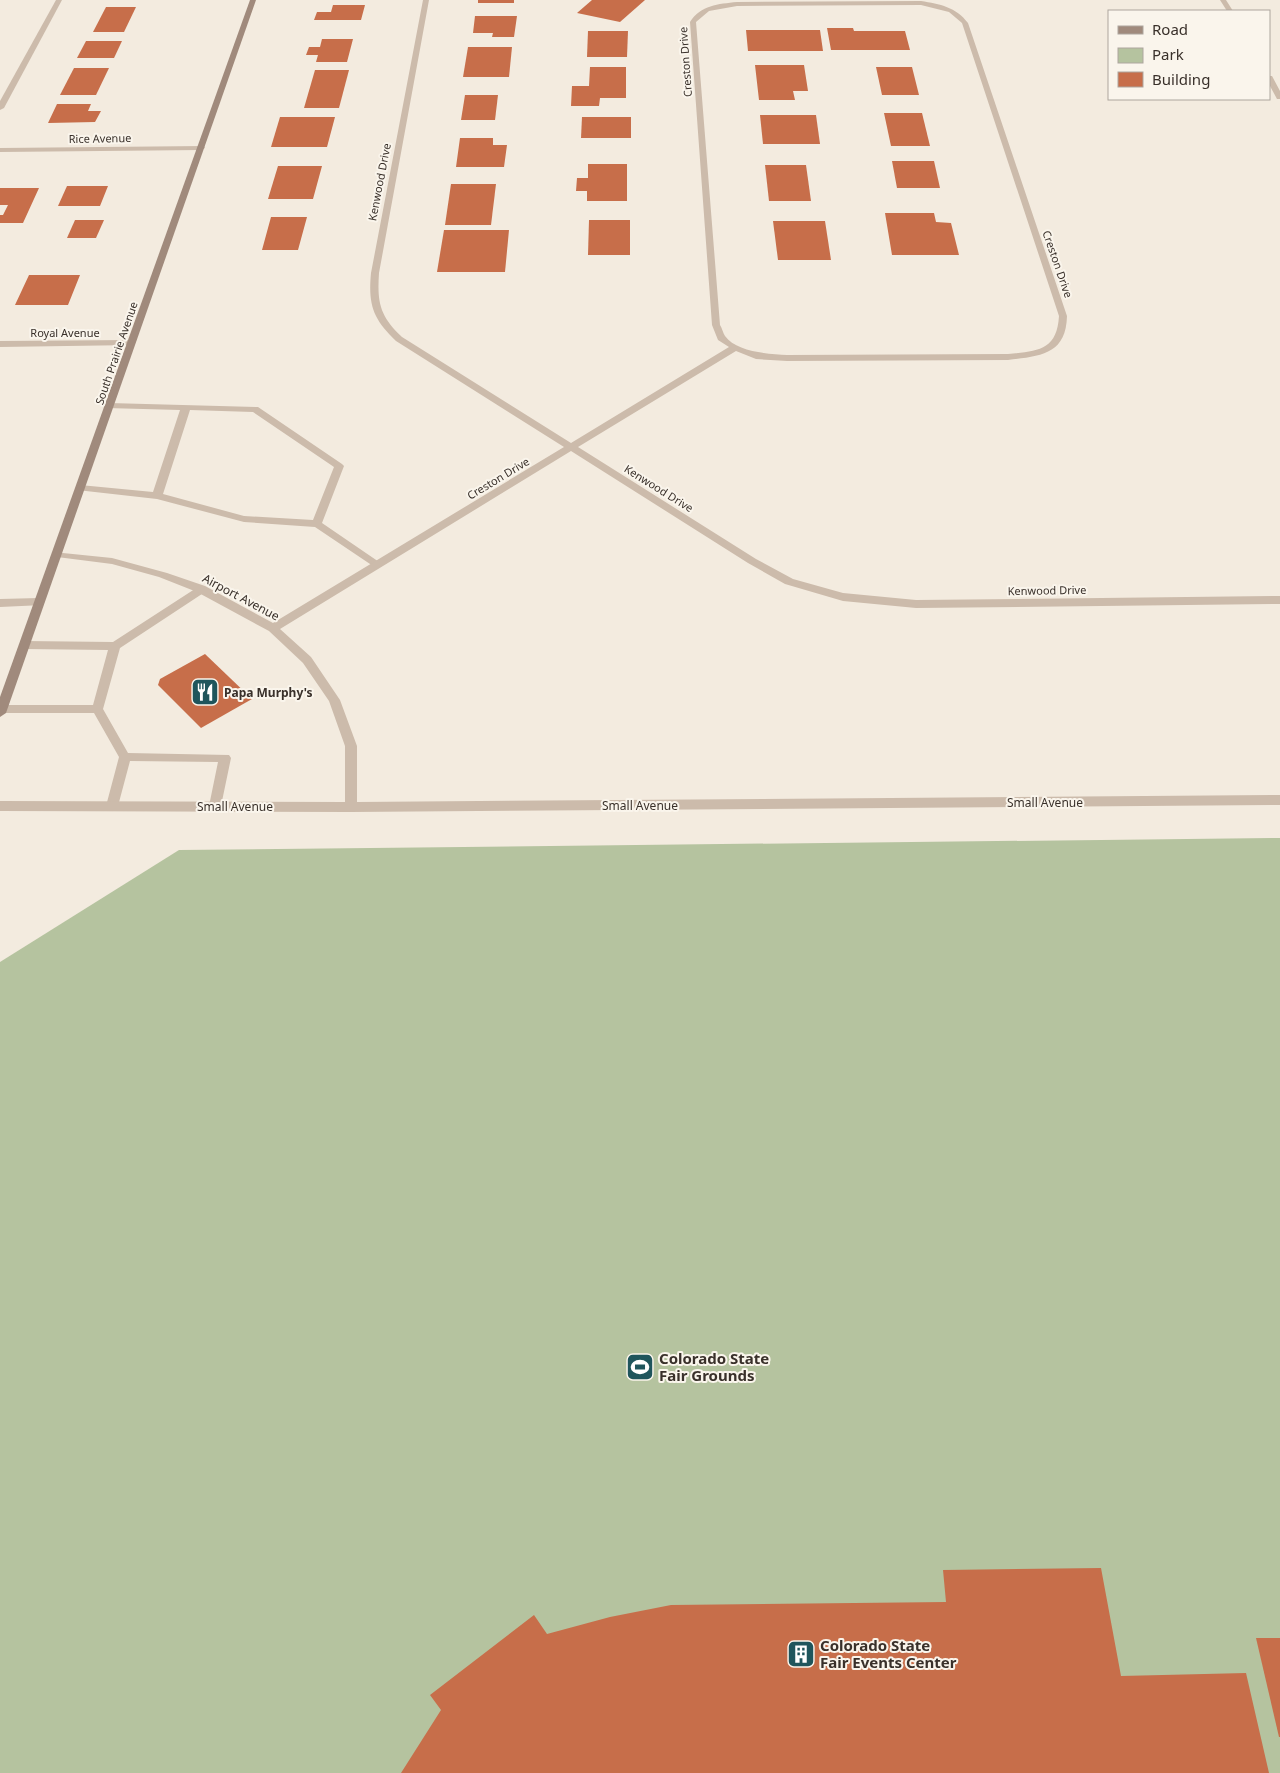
<svg xmlns="http://www.w3.org/2000/svg" width="1280" height="1773" font-family="'Noto Sans',sans-serif">
<style>
.green{fill:#b5c39f}
.building{fill:#c76e4a}
.lines{fill:none;stroke-linecap:round;stroke-linejoin:round}
.lane{fill:#ccbbab;fill-rule:evenodd}
.street{fill:#ccbbab;fill-rule:evenodd}
.secondary{fill:#a08a7c;fill-rule:evenodd}
.labels{text-anchor:middle;dominant-baseline:central;stroke-width:4;stroke-linejoin:round;paint-order:stroke}
.far-street-label{font-size:11px;fill:#39302a;stroke:#faf5ec}
.street-label{font-size:12px;fill:#39302a;stroke:#faf5ec}
.poi-label{font-size:12px;font-weight:bold;fill:#39302a;stroke:#faf5ec;text-anchor:start}
.near-poi-label{font-size:15px;font-weight:bold;fill:#39302a;stroke:#faf5ec;text-anchor:start}
</style>
<rect width="100%" height="100%" fill="#f3ebdf"/>
<!-- green -->
<path class="green" d="M1280 838V1773H0V962L179 850Z"/>
<!-- building -->
<g class="building">
<rect x="478" y="0" width="36" height="3"/>
<path d="M592 0H645L620 22 577 13Z"/>
<path d="M333 5H365L361 20H314L317 12H331Z"/>
<path d="M106 7H136L124 32H93Z"/>
<path d="M475 16H517L514 37H492L493 33H473Z"/>
<path d="M827 28H853L854 31H905L910 50H831Z"/>
<path d="M746 30H820L823 51H748Z"/>
<path d="M588 31H628L627 57H587Z"/>
<path d="M322 39H353L347 62H316L318 55H306L309 47H320Z"/>
<path d="M86 41H122L114 58H77Z"/>
<path d="M468 47H512L509 77H463Z"/>
<path d="M755 65H804L808 91H793L795 100H759Z"/>
<path d="M590 67H626V98H600L599 106H571L572 86H589Z"/>
<path d="M876 67H912L919 95H882Z"/>
<path d="M74 68H109L96 95H60Z"/>
<path d="M315 70H349L339 108H304Z"/>
<path d="M465 95H498L495 120H461Z"/>
<path d="M57 104H91L88 111H101L95 122 48 123Z"/>
<path d="M884 113H922L930 146H891Z"/>
<path d="M760 115H816L820 144H763Z"/>
<path d="M280 117H335L327 147H271Z"/>
<path d="M582 117H631V138H581Z"/>
<path d="M460 138H493V145H507L504 167H456Z"/>
<path d="M892 161H934L940 188H897Z"/>
<path d="M588 164H627V201H587V191H576L577 178H588Z"/>
<path d="M765 165H806L811 201H769Z"/>
<path d="M278 166H322L313 199H268Z"/>
<path d="M451 184H496L491 225H445Z"/>
<path d="M67 186H108L100 206H58Z"/>
<path d="M0 188H39L23 223H0V215H3L8 205H0Z"/>
<path d="M885 213H934L936 222 951 223 959 255H892Z"/>
<path d="M271 217H307L298 250H262Z"/>
<path d="M75 220H104L96 238H67Z"/>
<path d="M589 220H630V255H588Z"/>
<path d="M773 221H825L831 260H778Z"/>
<path d="M444 230H509L505 272H437Z"/>
<path d="M29 275H80L68 305H15Z"/>
<path d="M205 654 252 699 201 728 158 685 160 679Z"/>
<path d="M1101 1568 1121 1676 1246 1673 1269 1773H401L441 1710 430 1695 534 1615 547 1634 610 1617 671 1605 946 1602 943 1570Z"/>
<path d="M1256 1638H1280V1737H1279Z"/>
</g>
<g class="lines">
<!-- lane -->
<g class="lane">
<path d="M109 403 258 407 342 464 344 466 322 523 382 564 377 567 373 566 315 527 244 522 157 499 77 490V486L80 485 153 492 180 410 106 408 104 406ZM190 410 253 412 334 467 313 520 244 516 163 494Z"/>
<path d="M201 585 206 589 205 592 120 648 103 709 128 753 229 755 231 758 221 806 219 809H211L209 806 218 762 130 761 118 806 116 809H108L106 806 119 757 94 713H1L0 705H93L108 650 24 649 19 645 24 641 113 642Z"/>
</g>
<!-- street -->
<g class="street">
<path d="M56 0H62L4 108 0 110V101Z"/>
<path d="M423 0H429L379 273C377 303 380 316 402 337L571 443 729 347 718 340 712 325 690 22C701 5 718 4 737 2L921 1C940 4 956 7 968 23L1067 316C1066 355 1040 356 1008 360L787 361 756 359 736 351 578 447 756 559 793 579 843 593 916 600 1280 596V604L916 608 843 601 785 584 748 563 571 451 280 629 311 657 340 700 357 746V802L1280 795V805L351 812 0 811V801L345 802V746L329 701 303 663 269 631 197 592 159 577 112 564 57 557 53 556 52 554 53 552 112 558 167 573 205 586 273 623 564 447 396 341C373 319 368 305 371 273ZM921 5 949 12 962 23 1059 316C1057 351 1037 351 1008 354L787 355C769 354 736 352 725 336 723 333 722 328 720 325L696 22 709 11 737 6Z"/>
<path d="M1220 0H1226L1233 11H1227Z"/>
<path d="M1269 76H1272L1280 91V99H1277L1269 84Z"/>
<path d="M204 146 205 148 201 150 0 152V148Z"/>
<path d="M131 340 135 343 134 345 0 347V341Z"/>
<path d="M39 598 43 599 44 602 43 605 0 607V599Z"/>
</g>
<!-- secondary -->
<path class="secondary" d="M250 0H256L6 713 0 717V697Z"/>
</g>
<!-- icons -->
<defs>
<g id="restaurant-square" transform="scale(1.4375)"><rect x="-9" y="-9" width="18" height="18" rx="4" fill="#1f555c" stroke="#faf5ec"/><path d="M-5-6h1v4h1v-4h1v4h1v-4h1v5L-1.5 .5V6h-2V.5L-5-1ZM5-6V6H3V1.5H1.5Q1.5-4 5-6Z" fill="#fff"/></g>
<g id="stadium-square" transform="scale(1.4375)"><rect x="-9" y="-9" width="18" height="18" rx="4" fill="#1f555c" stroke="#faf5ec"/><path d="M0-5a6.5 5 0 1 0 0 10a6.5 5 0 1 0 0-10ZM-3.5-1.8h7v3.6h-7Z" fill="#fff"/></g>
<g id="building-square" transform="scale(1.4375)"><rect x="-9" y="-9" width="18" height="18" rx="4" fill="#1f555c" stroke="#faf5ec"/><path d="M-4-6H4V6H1V3H-1V6H-4ZM-2.5-4.3h1.7v1.8h-1.7ZM.8-4.3h1.7v1.8H.8ZM-2.5-1h1.7V.8h-1.7ZM.8-1h1.7V.8H.8Z" fill="#fff"/></g>
</defs>
<g fill-rule="evenodd">
<use href="#restaurant-square" x="205" y="692"/>
<use href="#stadium-square" x="640" y="1367"/>
<use href="#building-square" x="801" y="1654"/>
</g>
<g class="labels">
<!-- far-street labels -->
<g class="far-street-label">
<text transform="translate(685 62) rotate(-94)">Creston Drive</text>
<text transform="translate(100 138) rotate(-1)">Rice Avenue</text>
<text transform="translate(379 182) rotate(-79)">Kenwood Drive</text>
<text transform="translate(1058 264) rotate(71)">Creston Drive</text>
<text x="65" y="332">Royal Avenue</text>
<text transform="translate(116 353) rotate(-71)">South Prairie Avenue</text>
<text transform="translate(498 478) rotate(-31)">Creston Drive</text>
<text transform="translate(659 488) rotate(32)">Kenwood Drive</text>
<text transform="translate(1047 590) rotate(-1)">Kenwood Drive</text>
</g>
<!-- street labels -->
<g class="street-label">
<text transform="translate(241 597) rotate(28)">Airport Avenue</text>
<text x="1045" y="802">Small Avenue</text>
<text x="640" y="805">Small Avenue</text>
<text x="235" y="806">Small Avenue</text>
</g>
<!-- poi labels -->
<g class="poi-label">
<text x="224" y="692">Papa Murphy's</text>
</g>
<!-- near-poi labels -->
<g class="near-poi-label">
<text x="659" y="1358">Colorado State<tspan x="659" dy="17">Fair Grounds</tspan></text>
<text x="820" y="1645">Colorado State<tspan x="820" dy="17">Fair Events Center</tspan></text>
</g>
</g>
<!-- legend -->
<rect x="1108" y="10" width="162" height="90" fill="#faf5ec" stroke="#ada69e"/>
<rect x="1118" y="26" width="25" height="8" fill="#a08a7c" stroke="#ada69e"/>
<text x="1152" y="35" font-size="15" fill="#39302a">Road</text>
<rect x="1118" y="48" width="25" height="15" fill="#b5c39f" stroke="#ada69e"/>
<text x="1152" y="60" font-size="15" fill="#39302a">Park</text>
<rect x="1118" y="72" width="25" height="15" fill="#c76e4a" stroke="#ada69e"/>
<text x="1152" y="85" font-size="15" fill="#39302a">Building</text>
</svg>
